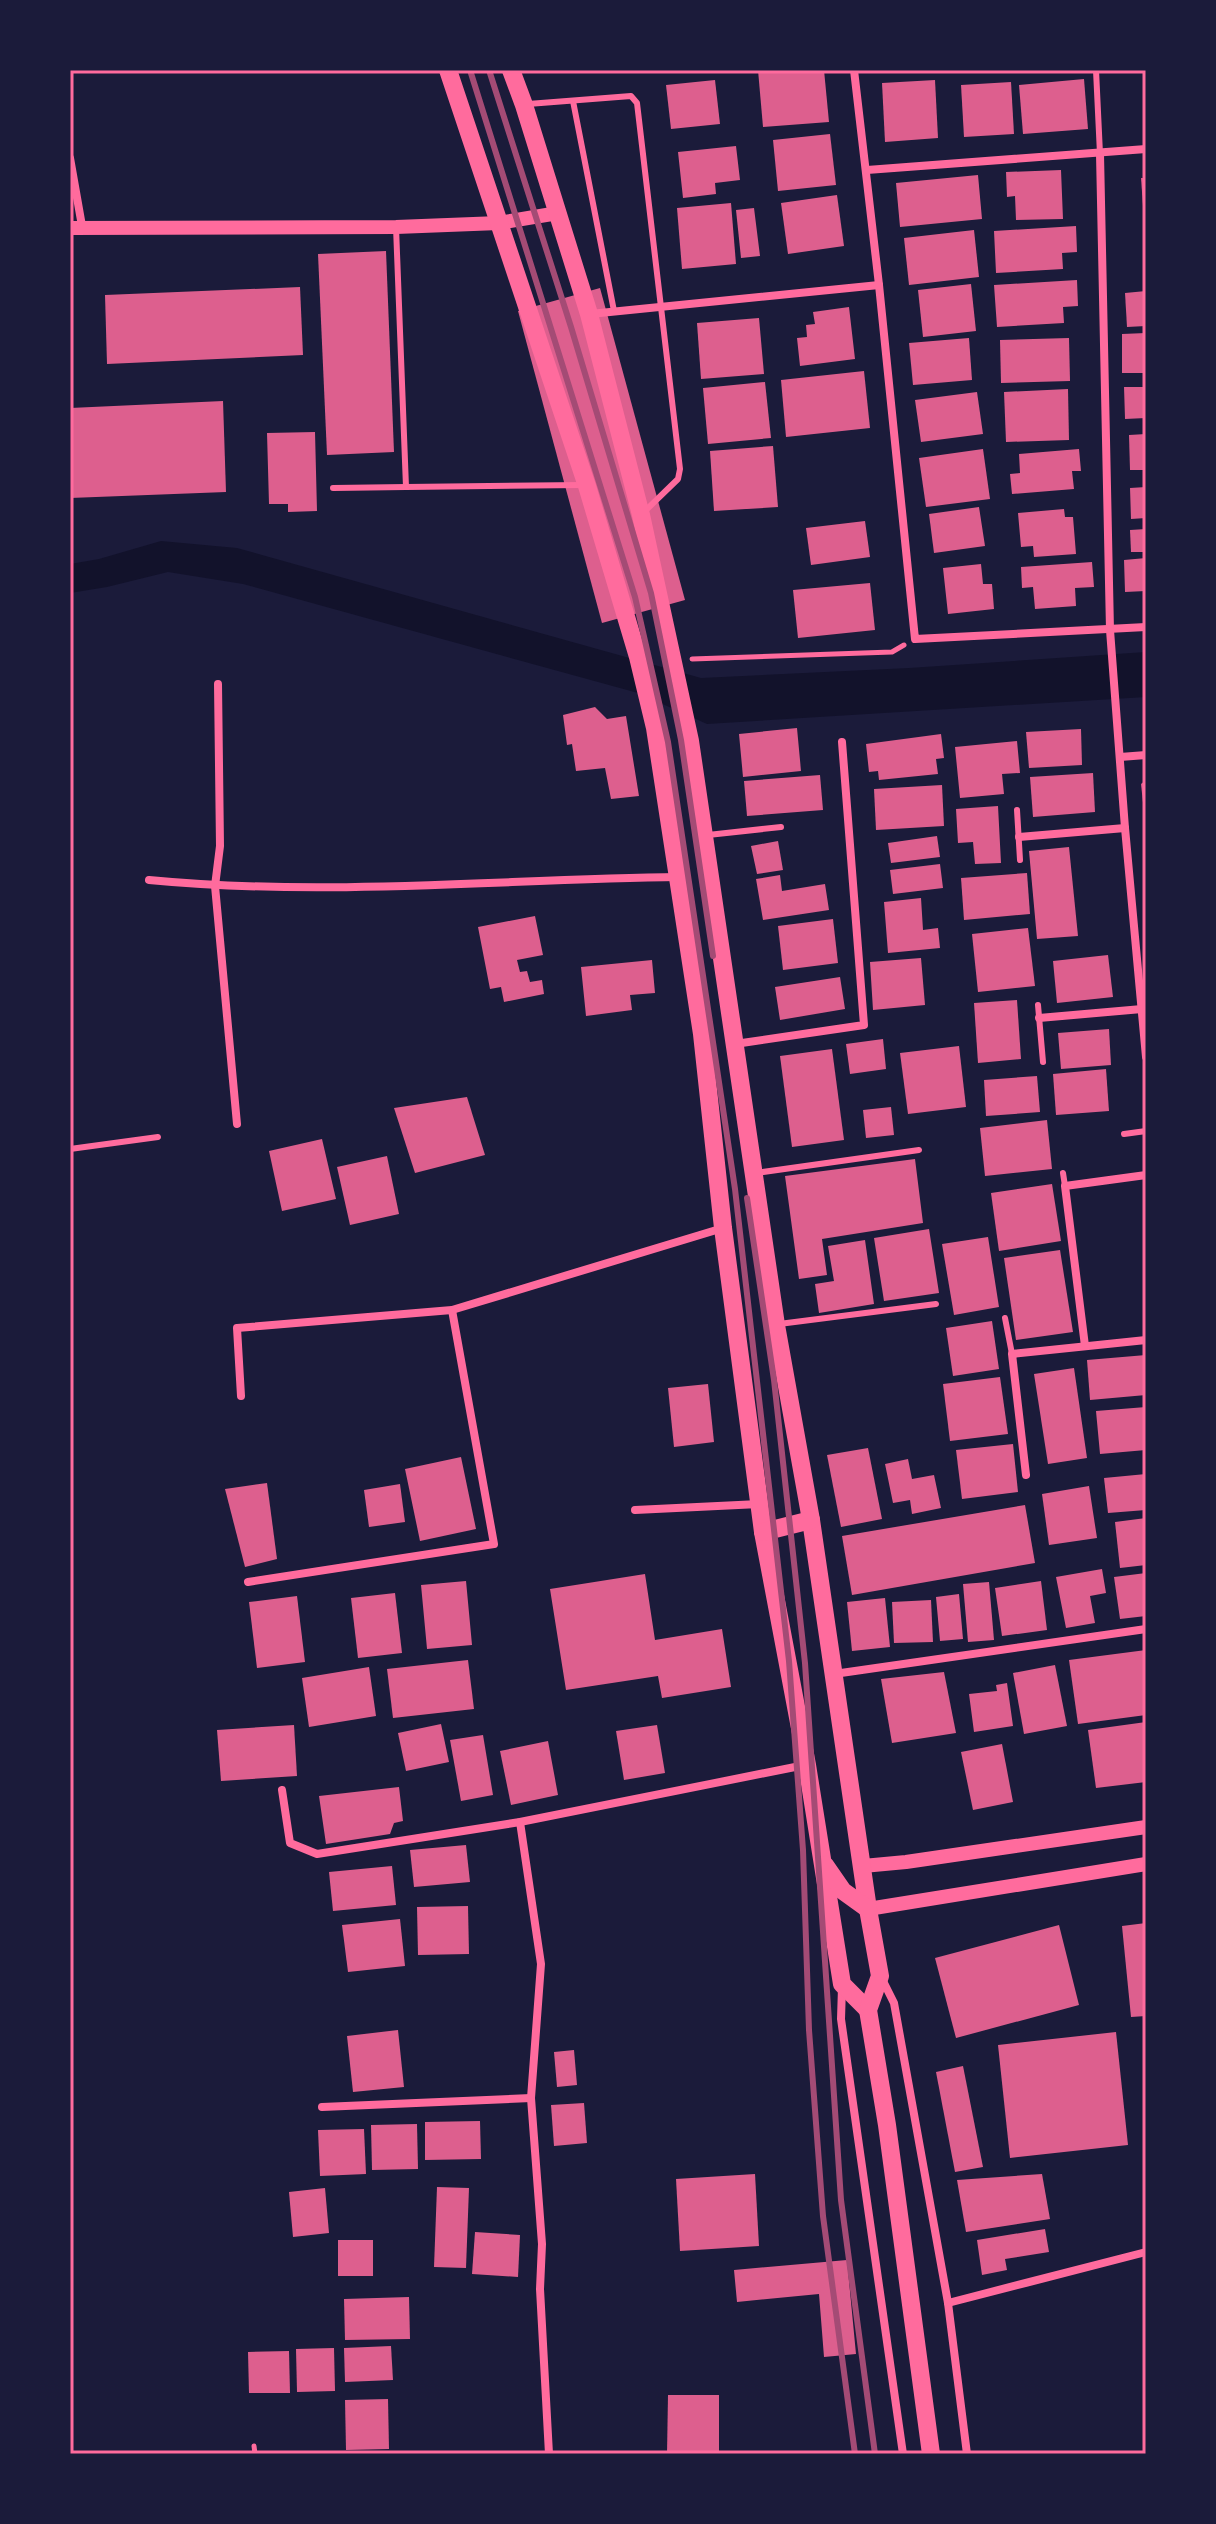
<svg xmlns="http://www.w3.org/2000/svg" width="1216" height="2524" font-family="'IBM Plex Sans',sans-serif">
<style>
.water{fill:#12122b}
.building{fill:#dd5f8e}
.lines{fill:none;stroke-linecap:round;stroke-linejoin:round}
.path{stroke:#ff6b9d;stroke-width:5}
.service{stroke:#ff6b9d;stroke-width:6}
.minor{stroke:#ff6b9d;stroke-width:8}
.tertiary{stroke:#ff6b9d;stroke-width:14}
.primary{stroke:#ff6b9d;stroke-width:18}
.rail{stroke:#a44b75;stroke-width:6}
.neatline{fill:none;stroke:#ff6b9d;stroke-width:3}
</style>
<rect width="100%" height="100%" fill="#1b1b3a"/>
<!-- water -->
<path class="water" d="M161 541 237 548 701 678 909 668 1146 652V697L707 724 638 693 243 584 168 572 107 587 70 593V564L99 559Z"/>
<!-- building -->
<g class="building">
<path d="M758 70H824L829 122 763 127Z"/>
<path d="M1084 79 1088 129 1023 134 1019 85Z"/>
<path d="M715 80 720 124 671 129 666 85Z"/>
<path d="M935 80 938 138 885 142 882 83Z"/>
<path d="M1011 82 1014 134 964 137 961 85Z"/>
<path d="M830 134 836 185 778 191 773 140Z"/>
<path d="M736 146 740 180 715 183 716 194 683 198 678 152Z"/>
<path d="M1061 170 1063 219 1016 220 1015 196 1007 197 1006 172Z"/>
<path d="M978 175 982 219 900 227 896 183Z"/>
<path d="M1141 178H1146V220H1144Z"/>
<path d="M837 195 844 246 788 254 781 203Z"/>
<path d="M731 203 736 264 682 269 677 208Z"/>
<path d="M754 208 760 256 741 258 736 210Z"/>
<path d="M1076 226 1077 252 1062 253 1063 269 996 273 994 231Z"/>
<path d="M974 230 979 277 909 285 904 238Z"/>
<path d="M386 251 394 452 327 455 318 254Z"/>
<path d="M1077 280 1078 306 1063 307 1064 323 997 327 994 285Z"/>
<path d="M971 284 976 331 923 337 918 290Z"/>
<path d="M300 287 303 355 107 364 105 295Z"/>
<path d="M600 288 685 600 602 623 518 311Z"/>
<path d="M1146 291V326L1127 327 1125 293Z"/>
<path d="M849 307 855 359 800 366 797 338 807 337 806 325 815 324 813 312Z"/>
<path d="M759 318 764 374 701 379 697 323Z"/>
<path d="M1146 333V373H1122V334Z"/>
<path d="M969 338 972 380 913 385 909 343Z"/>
<path d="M1069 338 1070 381 1001 383 1000 340Z"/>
<path d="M864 371 870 428 786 437 781 380Z"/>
<path d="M765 382 771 438 708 444 703 388Z"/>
<path d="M1124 387H1146V418L1125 419Z"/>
<path d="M1068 389 1069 440 1006 442 1004 392Z"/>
<path d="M977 392 983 434 921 442 915 400Z"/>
<path d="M223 401 226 492 70 498V408Z"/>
<path d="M315 432 317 511 288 512V504H269L267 433Z"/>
<path d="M1146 434V470H1130L1129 435Z"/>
<path d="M773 446 778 507 714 511 710 451Z"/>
<path d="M983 449 990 499 926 507 919 458Z"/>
<path d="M1079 449 1081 471H1072L1074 489 1012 494 1010 474 1020 473 1019 454Z"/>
<path d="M1146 487V518L1131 519 1130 488Z"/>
<path d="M979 507 985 546 934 553 929 514Z"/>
<path d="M1064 509 1065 517H1073L1076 554 1034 557 1033 546 1021 547 1018 513Z"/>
<path d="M865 521 870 557 811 565 806 528Z"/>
<path d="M1146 529V552H1131L1130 530Z"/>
<path d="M1146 558V591L1125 592 1124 560Z"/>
<path d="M1092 562 1094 587 1075 588 1076 606 1035 609 1033 587 1022 588 1021 567Z"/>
<path d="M981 564 983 584H992L994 609 948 614 943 568Z"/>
<path d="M870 583 875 630 798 638 793 590Z"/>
<path d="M595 707 607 719 626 716 639 796 611 799 605 768 576 771 572 744 567 745 563 715Z"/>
<path d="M797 728 801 771 743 777 739 734Z"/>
<path d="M1081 729 1082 765 1029 768 1026 732Z"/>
<path d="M941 734 944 758 936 759 938 774 879 780 878 771 869 772 866 744Z"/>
<path d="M1017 741 1020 773 1002 774 1004 794 960 798 955 747Z"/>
<path d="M1093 773 1095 812 1033 817 1030 777Z"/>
<path d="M820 775 823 810 747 816 744 781Z"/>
<path d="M1146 780V812H1144L1141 784Z"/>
<path d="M942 785 944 826 876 830 874 789Z"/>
<path d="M998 806 1001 863 975 864 973 842 958 843 956 809Z"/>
<path d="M937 836 940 857 891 863 888 843Z"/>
<path d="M778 841 783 870 757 874 751 846Z"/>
<path d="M1069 847 1078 936 1037 939 1029 851Z"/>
<path d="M940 864 943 888 893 894 890 870Z"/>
<path d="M1027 873 1030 914 964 920 961 878Z"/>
<path d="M780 875 782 891 825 884 829 910 763 920 756 879Z"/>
<path d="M921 898 923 930 938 928 940 948 888 953 884 902Z"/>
<path d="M535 916 543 955 517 960 520 972 527 971 530 982 542 980 544 994 504 1002 501 987 490 989 478 927Z"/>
<path d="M833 919 838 963 783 970 778 926Z"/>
<path d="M1028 928 1035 986 978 992 972 934Z"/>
<path d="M1108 955 1113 997 1057 1003 1053 961Z"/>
<path d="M921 958 925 1005 873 1010 870 962Z"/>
<path d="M652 960 655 993 630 995 632 1010 586 1016 581 967Z"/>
<path d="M840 977 845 1009 780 1020 775 987Z"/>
<path d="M1017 1000 1021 1059 978 1063 974 1003Z"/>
<path d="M1109 1029 1111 1065 1061 1069 1058 1033Z"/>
<path d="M883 1039 886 1069 850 1074 846 1044Z"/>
<path d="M959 1046 966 1107 908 1114 900 1053Z"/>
<path d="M832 1049 844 1140 792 1147 780 1056Z"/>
<path d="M1106 1069 1109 1111 1056 1115 1053 1074Z"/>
<path d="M1037 1076 1040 1112 986 1116 984 1080Z"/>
<path d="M467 1097 485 1155 415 1173 394 1108Z"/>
<path d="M891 1107 894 1135 866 1138 863 1110Z"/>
<path d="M1047 1120 1052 1169 985 1176 980 1128Z"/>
<path d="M322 1139 336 1199 282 1211 269 1151Z"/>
<path d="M387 1156 399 1214 350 1225 337 1167Z"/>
<path d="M915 1159 923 1223 822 1239 827 1275 799 1279 785 1176Z"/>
<path d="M1052 1184 1061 1241 999 1251 991 1193Z"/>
<path d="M929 1229 939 1293 884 1301 874 1238Z"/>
<path d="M988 1237 999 1307 954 1315 942 1244Z"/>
<path d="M865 1240 874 1304 819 1313 815 1284 834 1281 828 1246Z"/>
<path d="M1060 1250 1073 1332 1016 1340 1004 1258Z"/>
<path d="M992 1321 999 1369 953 1376 946 1328Z"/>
<path d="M1146 1355V1395L1090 1400 1087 1360Z"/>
<path d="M1074 1368 1087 1458 1048 1464 1034 1374Z"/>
<path d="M1000 1377 1008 1434 950 1441 943 1384Z"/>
<path d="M708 1384 714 1442 674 1447 668 1388Z"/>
<path d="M1146 1407V1450L1100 1454 1096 1411Z"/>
<path d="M1013 1444 1018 1492 962 1499 956 1450Z"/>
<path d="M868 1448 882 1519 841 1527 827 1455Z"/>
<path d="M461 1457 476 1529 420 1541 405 1469Z"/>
<path d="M908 1459 912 1479 934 1475 941 1508 912 1514 910 1500 893 1503 885 1464Z"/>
<path d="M1146 1474V1510L1108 1513 1104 1478Z"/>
<path d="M267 1483 277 1559 245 1567 225 1489Z"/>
<path d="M400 1484 405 1522 369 1527 364 1490Z"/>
<path d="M1089 1486 1097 1538 1049 1545 1042 1494Z"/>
<path d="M1025 1505 1035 1563 852 1595 842 1536Z"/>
<path d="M1146 1518V1565L1120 1568 1115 1522Z"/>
<path d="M1102 1569 1106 1593 1090 1596 1095 1623 1066 1628 1056 1577Z"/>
<path d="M1146 1573V1616L1120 1619 1114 1577Z"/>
<path d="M645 1574 655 1640 722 1629 731 1687 662 1698 658 1676 566 1690 550 1589Z"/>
<path d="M466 1581 472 1645 427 1649 421 1585Z"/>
<path d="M1041 1581 1047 1630 1002 1636 995 1588Z"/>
<path d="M989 1582 994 1640 968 1642 963 1584Z"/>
<path d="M395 1593 402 1653 358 1658 351 1598Z"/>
<path d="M959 1594 963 1639 940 1641 936 1597Z"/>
<path d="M297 1596 305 1662 257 1668 249 1602Z"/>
<path d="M885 1598 890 1647 852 1651 847 1602Z"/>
<path d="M931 1600 933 1642 894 1643 892 1602Z"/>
<path d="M1146 1650V1715L1078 1724 1069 1660Z"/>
<path d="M468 1660 474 1709 393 1718 387 1669Z"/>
<path d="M1055 1665 1067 1726 1024 1734 1013 1673Z"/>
<path d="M369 1667 376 1716 309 1727 302 1678Z"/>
<path d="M944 1672 956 1733 892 1743 881 1679Z"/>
<path d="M1007 1683 1013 1726 974 1732 969 1694 997 1691 996 1685Z"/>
<path d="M1146 1722V1782L1096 1788 1088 1730Z"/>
<path d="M441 1724 449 1762 406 1771 398 1733Z"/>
<path d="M294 1725 297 1776 221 1781 217 1730Z"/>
<path d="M657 1725 665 1773 624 1780 616 1731Z"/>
<path d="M483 1735 493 1795 461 1801 450 1740Z"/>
<path d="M548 1741 558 1795 511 1805 500 1751Z"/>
<path d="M1002 1744 1013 1802 973 1810 961 1752Z"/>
<path d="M399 1787 403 1821 394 1823 390 1834 326 1844 319 1796Z"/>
<path d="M466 1845 470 1882 414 1887 410 1850Z"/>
<path d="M392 1866 396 1905 333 1911 329 1872Z"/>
<path d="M468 1906 469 1954 418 1955 417 1907Z"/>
<path d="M400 1919 405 1966 348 1972 342 1925Z"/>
<path d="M1146 1923V2016L1131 2017 1122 1926Z"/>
<path d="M1059 1925 1079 2005 956 2038 935 1958Z"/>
<path d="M398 2030 404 2087 353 2092 347 2036Z"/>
<path d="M1116 2032 1128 2145 1010 2158 998 2045Z"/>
<path d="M574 2050 577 2085 557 2087 554 2052Z"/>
<path d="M963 2066 983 2167 955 2172 936 2072Z"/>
<path d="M584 2103 587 2143 554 2146 551 2105Z"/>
<path d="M480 2121 481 2159 425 2160V2122Z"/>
<path d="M417 2124 418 2169 372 2170 371 2125Z"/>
<path d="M364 2129 366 2174 320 2176 318 2130Z"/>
<path d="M755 2174 759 2246 680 2251 676 2179Z"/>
<path d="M1042 2174 1050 2219 966 2232 957 2180Z"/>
<path d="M437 2187 469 2188 466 2268 434 2267Z"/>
<path d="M325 2188 329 2233 293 2237 289 2192Z"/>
<path d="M1045 2229 1049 2252 1005 2259 1007 2270 982 2275 977 2240Z"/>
<path d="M475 2232 520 2235 518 2277 472 2274Z"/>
<rect x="338" y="2240" width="35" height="36"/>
<path d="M847 2260 856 2354 824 2357 819 2294 737 2302 734 2270Z"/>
<path d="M409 2297 410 2339 345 2340 344 2299Z"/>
<path d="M391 2346 393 2380 345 2382 344 2348Z"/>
<path d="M334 2348 335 2391 297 2392 296 2349Z"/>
<path d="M289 2351 290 2393H249L248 2352Z"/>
<path d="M668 2395H719V2454H667Z"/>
<path d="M388 2399 389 2449 346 2450 345 2400Z"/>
</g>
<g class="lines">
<!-- path -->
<g class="path">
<path d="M692 659 892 652 904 645"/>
<path d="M254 2446 255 2454"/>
</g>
<!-- service -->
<g class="service">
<path d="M1096 70 1100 154"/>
<path d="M573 101 614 311"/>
<path d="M528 104 631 96 637 103 680 469 678 479 643 513"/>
<path d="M396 227 406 487 583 485"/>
<path d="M333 488 406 487"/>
<path d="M1017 810 1020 860"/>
<path d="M708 835 781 827"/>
<path d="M1038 1005 1043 1062"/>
<path d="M1124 1134 1146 1131"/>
<path d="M70 1149 158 1137"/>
<path d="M756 1173 919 1150"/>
<path d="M1063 1173 1065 1186"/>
<path d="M1005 1318 1012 1354"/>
<path d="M779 1324 936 1304"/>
</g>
<!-- minor -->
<g class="minor">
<path d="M854 70 879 285 915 639 1146 627"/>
<path d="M1100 154 1110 630 1125 828 1146 1057"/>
<path d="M70 158 82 226"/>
<path d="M867 170 1146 149"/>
<path d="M590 314 879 285"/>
<path d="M218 684 220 846 215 886 237 1124"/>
<path d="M1120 757 1146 755"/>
<path d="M1019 837 1125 828"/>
<path d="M149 880C325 897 502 879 679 877"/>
<path d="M1039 1018 1142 1009"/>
<path d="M735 1044 864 1025 842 742"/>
<path d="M1085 1346 1065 1186 1146 1175"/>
<path d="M241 1396 237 1328 452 1310 723 1228"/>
<path d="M1026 1475 1012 1354 1146 1340"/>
<path d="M635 1510 759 1504"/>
<path d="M248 1582 494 1544 452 1310"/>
<path d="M834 1674 1146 1629"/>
<path d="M282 1790 290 1843 317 1854 520 1822 805 1765"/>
<path d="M520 1822 541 1964 531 2098 542 2244 540 2289 549 2454"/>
<path d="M881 1977 894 2003 948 2303 967 2454"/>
<path d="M842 1987 841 2019 903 2454"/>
<path d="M322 2107 531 2098"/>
<path d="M948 2303 1146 2252"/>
</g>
<!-- tertiary -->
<g class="tertiary">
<path d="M70 228 396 227 499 223 558 213"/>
<path d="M863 1866 906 1862 1146 1827"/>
<path d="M868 1909 1146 1864"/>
</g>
<!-- primary -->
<g class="primary">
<path d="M448 70 587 486 638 657 655 728 702 1034 723 1228 763 1532 807 1765 842 1984 868 2010"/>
<path d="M511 70 524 105 589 314 641 515 690 741 776 1325 811 1520 868 1909 880 1976 868 2010 887 2125 931 2454"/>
<path d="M763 1532 811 1520"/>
<path d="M825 1865 843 1891 868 1909"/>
</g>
<!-- rail -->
<g class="rail">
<path d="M470 70 635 597 668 742 735 1189 789 1661 803 1850 809 2030 823 2216 855 2454"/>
<path d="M489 70 571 327 651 593 681 740 713 956"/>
<path d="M747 1198 774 1380 805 1663 841 2200 875 2454"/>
</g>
</g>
<!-- border -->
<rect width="1216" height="2524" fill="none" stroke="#1b1b3a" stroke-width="144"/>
<rect x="72" y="72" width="1072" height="2380" class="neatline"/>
</svg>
